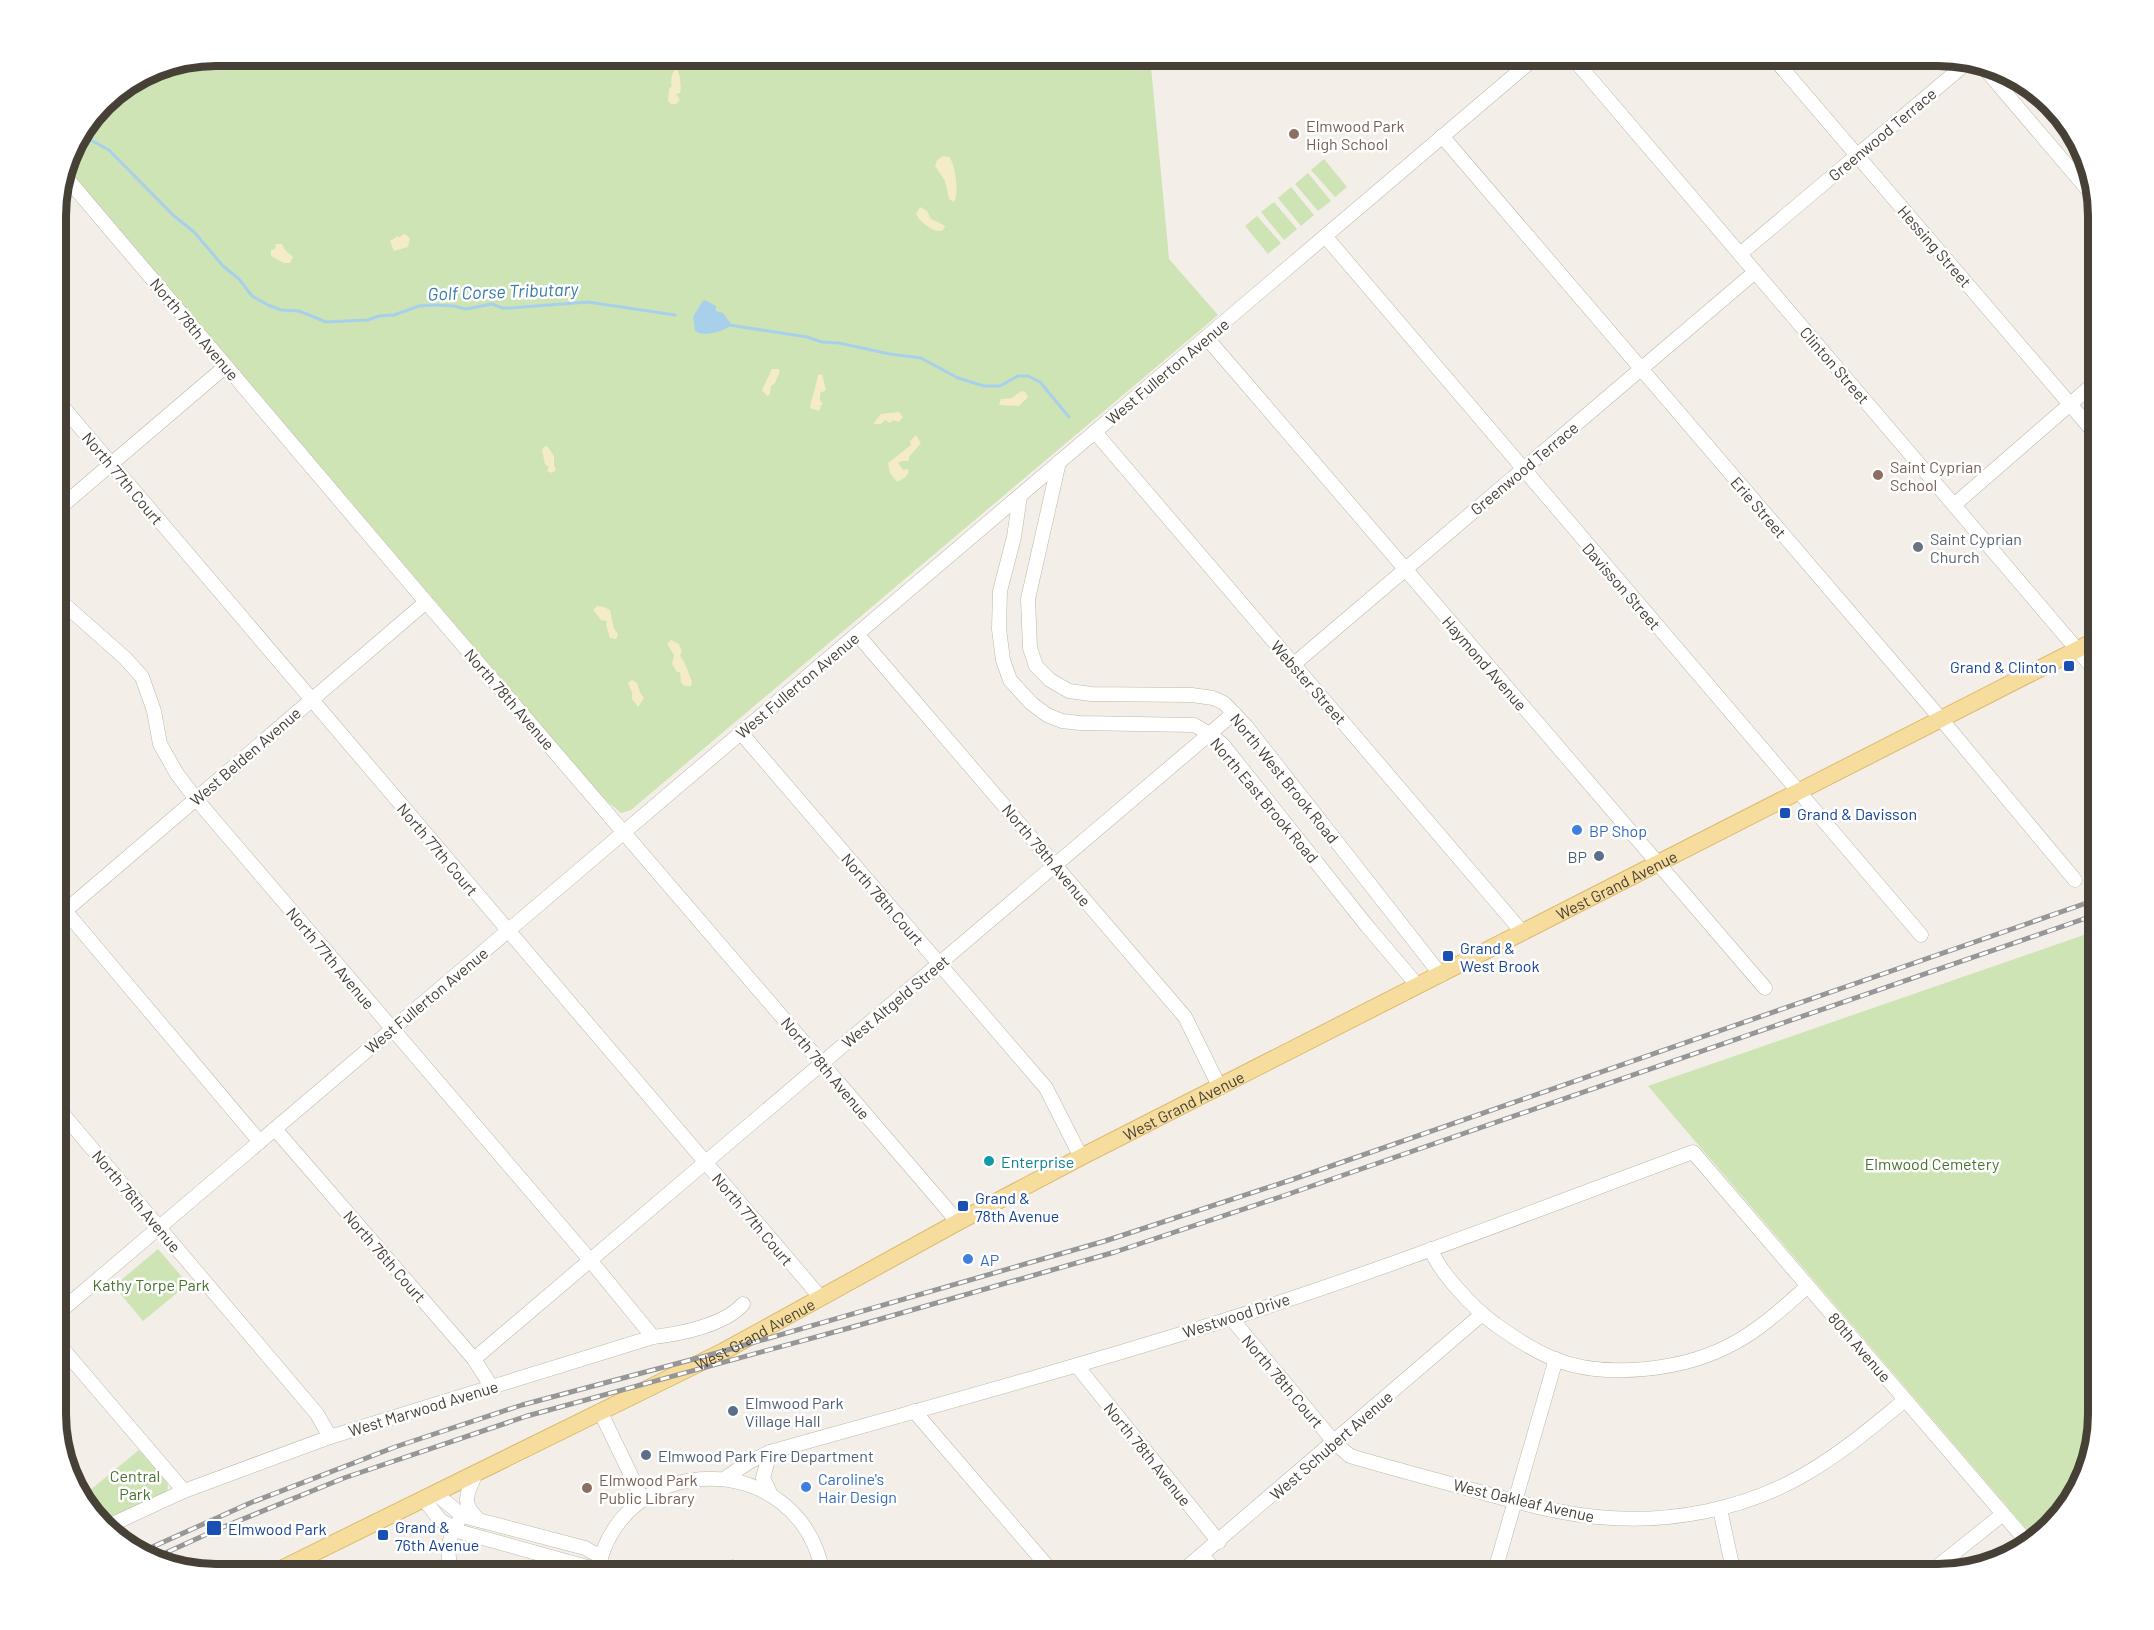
<svg xmlns="http://www.w3.org/2000/svg" width="2154" height="1630" font-family="Barlow,sans-serif">
<style>
.green{fill:#cee4b4}
.sand{fill:#f4ebc7}
.water{fill:#a9d0eb}
.lines{fill:none;stroke-linecap:round;stroke-linejoin:round}
.stream{stroke:#a9d0eb;stroke-width:3}
.minor-casing{stroke:#beb7ab;stroke-width:15}
.major-casing{stroke:#dbba6e;stroke-width:18}
.minor{stroke:#fff;stroke-width:14}
.major{stroke:#f7dd9d;stroke-width:16}
.rail-casing{stroke:#969696;stroke-width:5}
.rail{stroke:#fff;stroke-width:3;stroke-dasharray:9;stroke-linecap:butt}
.education-dot{fill:#8d6e63;stroke:#fff;stroke-width:2}
.worship-dot{fill:#6b7280;stroke:#fff;stroke-width:2}
.transit-dot{fill:#1a4fb4;stroke:#fff;stroke-width:2}
.shop-dot{fill:#3f7fe0;stroke:#fff;stroke-width:2}
.service-dot{fill:#5c6f8a;stroke:#fff;stroke-width:2}
.culture-dot{fill:#0f9aa8;stroke:#fff;stroke-width:2}
.labels{text-anchor:middle;dominant-baseline:central;stroke-width:5;stroke-linejoin:round;paint-order:stroke}
.education-label{font-size:16px;fill:#785e54;stroke:#fff;text-anchor:start}
.street-label{font-size:16px;fill:#464037;stroke:#fff}
.worship-label{font-size:16px;fill:#5b616d;stroke:#fff;text-anchor:start}
.transit-label{font-size:16px;fill:#164399;stroke:#fff;text-anchor:start}
.shop-label{font-size:16px;fill:#366cbe;stroke:#fff;text-anchor:start}
.service-label{font-size:16px;fill:#4e5e75;stroke:#fff;text-anchor:start}
.culture-label{font-size:16px;fill:#0d838f;stroke:#fff;text-anchor:start}
.park-label{font-size:16px;fill:#48732f;stroke:#fff}
.water-label{font-size:18px;font-style:italic;fill:#387aaa;stroke:#fff}
.rim{fill:none;stroke:#464037;stroke-width:8}
</style>
<rect width="100%" height="100%" fill="#f3efe8"/>
<!-- green -->
<g class="green">
<path d="M216 56H1150L1169 259 1218 315 638 804 631 810 621 813 601 796 66 167 72 145 110 96 155 68Z"/>
<path d="M1324 159 1347 187 1335 197 1311 170Z"/>
<path d="M1308 173 1331 201 1318 211 1295 184Z"/>
<path d="M1291 187 1314 215 1301 226 1278 198Z"/>
<path d="M1274 202 1297 229 1284 240 1261 212Z"/>
<path d="M1257 216 1281 243 1268 254 1245 226Z"/>
<path d="M2098 930V1415L2090 1466 2065 1512 2034 1538 1648 1086Z"/>
<path d="M158 1249 188 1284 143 1321 114 1286Z"/>
<path d="M139 1450 166 1481 168 1485 167 1493 104 1524 72 1484 83 1496Z"/>
</g>
<!-- sand -->
<g class="sand">
<path d="M676 69C680 71 682 88 680 93L676 94 680 100 676 104H671L668 101 669 89 672 86C670 81 672 71 676 69Z"/>
<path d="M943 156 949 157C956 164 959 196 954 202L949 199 945 181 935 166 937 160Z"/>
<path d="M920 207 927 211 931 219 944 225 945 227 942 231C932 232 920 222 916 214Z"/>
<path d="M405 234 410 238 408 247 394 251 390 241 398 236 400 238 402 235Z"/>
<path d="M276 244H282L285 250 293 257 290 263H284L271 256V250L275 249Z"/>
<path d="M772 369H778L780 371 775 383 771 386 770 394 767 396 762 390Z"/>
<path d="M822 374 826 390 820 393V400L823 404 820 406 821 408 818 411 810 408C812 396 816 387 818 375Z"/>
<path d="M1021 391 1025 392 1028 397 1019 406 999 405 1001 399 1012 398Z"/>
<path d="M899 412 903 417 899 422 893 420 890 423 885 420 881 424H873L881 414Z"/>
<path d="M916 435 921 443 909 457V461H901L898 463 903 470 907 469 909 471 906 477 897 482 890 473 888 463 911 445 910 441Z"/>
<path d="M547 446 554 456V465L556 470 552 473 547 471 549 467 545 464 542 450 544 447Z"/>
<path d="M597 606 604 607 610 610 614 629 618 634 616 639 610 638 606 625 607 621 601 620 593 610Z"/>
<path d="M671 640 679 644 682 651 680 656C685 660 689 675 692 682L691 686H685L681 683 680 672H677L672 664 674 655 667 644Z"/>
<path d="M632 680 637 683 640 692 644 698 638 707 632 699V693L628 683Z"/>
</g>
<!-- water -->
<g class="water">
<path d="M705 300 716 306V311L723 313 732 325C722 331 706 338 695 331L693 317 702 302Z"/>
<path d="M733 1559 739 1570 731 1574H707Z"/>
</g>
<g class="lines">
<!-- stream -->
<g class="stream">
<path d="M80 134 109 150 173 215 194 232 223 266 239 279 252 296 268 305 281 310 299 311 326 322 368 320 379 316 394 315 419 306 432 305 454 306 466 309 492 304 502 308H510L588 302 675 315"/>
<path d="M729 325 807 337 822 342 839 343 890 354 921 358 958 378 984 386H1000L1018 376H1028L1040 382 1069 417"/>
</g>
<!-- minor casing -->
<g class="minor-casing">
<g id="minor">
<path d="M1571 56 2098 674"/>
<path d="M1772 56 2098 437"/>
<path d="M1979 62 2094 197"/>
<path d="M1442 136 1941 719 2075 880"/>
<path d="M64 175 426 602 958 1222"/>
<path d="M1325 236 1921 935"/>
<path d="M1740 254 1969 61"/>
<path d="M1206 337 1765 988"/>
<path d="M56 399 821 1298"/>
<path d="M1095 432 1523 933"/>
<path d="M1059 462 1028 599 1030 648 1036 666 1050 680 1069 691 1091 694 1192 695 1213 698 1224 703 1246 726 1441 975"/>
<path d="M1020 496 1014 537 1000 591 999 629 1003 660 1010 680 1031 703 1047 715 1062 721 1080 723 1194 725 1210 734 1223 745 1367 926 1418 986"/>
<path d="M1954 505 2098 380"/>
<path d="M56 511 226 366"/>
<path d="M56 597 125 658 142 677 154 711 160 744 177 774 196 799 590 1260 653 1337"/>
<path d="M857 634 1185 1017 1220 1088"/>
<path d="M1294 664 1755 272"/>
<path d="M741 733 1046 1088 1081 1157"/>
<path d="M56 900 260 1142"/>
<path d="M65 911 426 602"/>
<path d="M56 1106 306 1401 317 1414 330 1437"/>
<path d="M275 1129 474 1359 491 1386"/>
<path d="M1431 1249C1438 1271 1475 1310 1495 1324 1514 1338 1533 1350 1554 1359 1607 1380 1687 1370 1736 1342 1763 1327 1785 1306 1808 1286"/>
<path d="M56 1315 1537 56"/>
<path d="M1231 1318 1335 1443 1350 1456C1391 1468 1432 1479 1473 1490 1513 1501 1555 1513 1597 1517 1668 1524 1745 1510 1807 1473 1843 1452 1873 1426 1905 1400"/>
<path d="M56 1341 184 1491"/>
<path d="M474 1359 1234 713"/>
<path d="M1077 1366 1219 1542"/>
<path d="M600 1411 643 1500"/>
<path d="M914 1411 1054 1574"/>
<path d="M476 1473C467 1494 460 1503 479 1520"/>
<path d="M724 1479 749 1462 770 1452C923 1409 1077 1367 1229 1319 1386 1269 1539 1209 1693 1152L2028 1543"/>
<path d="M770 1493 763 1478 770 1452"/>
<path d="M436 1494 463 1516 585 1548 601 1557"/>
<path d="M424 1499 440 1520 461 1532 598 1570"/>
<path d="M1720 1509 1734 1574"/>
<path d="M106 1527 184 1491 330 1437 653 1337C680 1334 725 1325 743 1304"/>
<path d="M1203 1556 1217 1573 1221 1574"/>
<path d="M456 1574C444 1561 448 1536 458 1522"/>
<path d="M597 1574C619 1448 800 1446 823 1574"/>
<path d="M1179 1574 1481 1315"/>
<path d="M1494 1574 1556 1359"/>
<path d="M1928 1574 2003 1514"/>
</g>
</g>
<!-- major casing -->
<g class="major-casing">
<g id="major">
<path id="s1" d="M271 1574 724 1351 958 1222 1081 1157 2098 639"/>
</g>
</g>
<!-- minor -->
<use href="#minor" class="minor"/>
<!-- major -->
<use href="#major" class="major"/>
<!-- rail casing -->
<g class="rail-casing">
<g id="rail">
<path d="M139 1553 250 1503 395 1447 522 1405 724 1351 1105 1241 1291 1180 2098 899"/>
<path d="M152 1559 216 1530 344 1478 527 1416 849 1328 1115 1252 1283 1196 2098 914"/>
</g>
</g>
<!-- rail -->
<use href="#rail" class="rail"/>
</g>
<!-- markers -->
<g class="education-dot">
<circle cx="1294" cy="134" r="6"/>
<circle cx="1878" cy="475" r="6"/>
<circle cx="587" cy="1488" r="6"/>
</g>
<circle class="worship-dot" cx="1918" cy="547" r="6"/>
<g class="transit-dot">
<rect x="2063" y="660" width="12" height="12" rx="3"/>
<rect x="1779" y="807" width="12" height="12" rx="3"/>
<rect x="1442" y="950" width="12" height="12" rx="3"/>
<rect x="957" y="1200" width="12" height="12" rx="3"/>
<rect x="206" y="1520" width="16" height="16" rx="3"/>
<rect x="377" y="1529" width="12" height="12" rx="3"/>
</g>
<g class="shop-dot">
<circle cx="1577" cy="830" r="6"/>
<circle cx="968" cy="1259" r="6"/>
<circle cx="806" cy="1487" r="6"/>
</g>
<g class="service-dot">
<circle cx="1599" cy="856" r="6"/>
<circle cx="733" cy="1411" r="6"/>
<circle cx="646" cy="1455" r="6"/>
</g>
<circle class="culture-dot" cx="989" cy="1161" r="6"/>
<g class="labels">
<!-- education labels -->
<g class="education-label">
<text x="1306" y="125">Elmwood Park<tspan x="1306" dy="18">High School</tspan></text>
<text x="1890" y="466">Saint Cyprian<tspan x="1890" dy="18">School</tspan></text>
<text x="599" y="1479">Elmwood Park<tspan x="599" dy="18">Public Library</tspan></text>
</g>
<!-- street labels -->
<g class="street-label">
<text transform="translate(1882 134) rotate(-40)">Greenwood Terrace</text>
<text transform="translate(1935 246) rotate(49)">Hessing Street</text>
<text transform="translate(195 329) rotate(50)">North 78th Avenue</text>
<text transform="translate(1835 365) rotate(49)">Clinton Street</text>
<text transform="translate(1167 371) rotate(-40)">West Fullerton Avenue</text>
<text transform="translate(1524 468) rotate(-40)">Greenwood Terrace</text>
<text transform="translate(123 478) rotate(50)">North 77th Court</text>
<text transform="translate(1759 507) rotate(49)">Erie Street</text>
<text transform="translate(1622 586) rotate(49)">Davisson Street</text>
<text transform="translate(1485 663) rotate(49)">Haymond Avenue</text>
<text transform="translate(1309 682) rotate(49)">Webster Street</text>
<text transform="translate(797 685) rotate(-40)">West Fullerton Avenue</text>
<text transform="translate(510 699) rotate(49)">North 78th Avenue</text>
<text transform="translate(245 756) rotate(-41)">West Belden Avenue</text>
<text transform="translate(1285 778) rotate(51)">North West Brook Road</text>
<text transform="translate(1265 800) rotate(50)">North East Brook Road</text>
<text transform="translate(438 849) rotate(50)">North 77th Court</text>
<text transform="translate(1047 855) rotate(50)">North 79th Avenue</text>
<text stroke="none"><textPath href="#s1" startOffset="1512">West Grand Avenue</textPath></text>
<text transform="translate(883 899) rotate(49)">North 78th Court</text>
<text transform="translate(331 958) rotate(50)">North 77th Avenue</text>
<text transform="translate(426 1000) rotate(-40)">West Fullerton Avenue</text>
<text transform="translate(895 1001) rotate(-40)">West Altgeld Street</text>
<text transform="translate(826 1068) rotate(50)">North 78th Avenue</text>
<text stroke="none"><textPath href="#s1" startOffset="1026">West Grand Avenue</textPath></text>
<text transform="translate(137 1201) rotate(50)">North 76th Avenue</text>
<text transform="translate(753 1219) rotate(50)">North 77th Court</text>
<text transform="translate(385 1256) rotate(49)">North 76th Court</text>
<text transform="translate(1236 1315) rotate(-18)">Westwood Drive</text>
<text stroke="none"><textPath href="#s1" startOffset="540">West Grand Avenue</textPath></text>
<text transform="translate(1860 1347) rotate(49)">80th Avenue</text>
<text transform="translate(1283 1381) rotate(50)">North 78th Court</text>
<text transform="translate(423 1408) rotate(-17)">West Marwood Avenue</text>
<text transform="translate(1331 1445) rotate(-41)">West Schubert Avenue</text>
<text transform="translate(1148 1454) rotate(51)">North 78th Avenue</text>
<text transform="translate(1524 1500) rotate(13)">West Oakleaf Avenue</text>
</g>
<!-- worship labels -->
<g class="worship-label">
<text x="1930" y="538">Saint Cyprian<tspan x="1930" dy="18">Church</tspan></text>
</g>
<!-- transit labels -->
<g class="transit-label">
<text x="2057" y="666" text-anchor="end">Grand &amp; Clinton</text>
<text x="1797" y="813">Grand &amp; Davisson</text>
<text x="1460" y="947">Grand &amp;<tspan x="1460" dy="18">West Brook</tspan></text>
<text x="975" y="1197">Grand &amp;<tspan x="975" dy="18">78th Avenue</tspan></text>
<text x="395" y="1526">Grand &amp;<tspan x="395" dy="18">76th Avenue</tspan></text>
<text x="228" y="1528">Elmwood Park</text>
</g>
<!-- shop labels -->
<g class="shop-label">
<text x="1589" y="830">BP Shop</text>
<text x="980" y="1259">AP</text>
<text x="818" y="1478">Caroline's<tspan x="818" dy="18">Hair Design</tspan></text>
</g>
<!-- service labels -->
<g class="service-label">
<text x="1587" y="856" text-anchor="end">BP</text>
<text x="745" y="1402">Elmwood Park<tspan x="745" dy="18">Village Hall</tspan></text>
<text x="658" y="1455">Elmwood Park Fire Department</text>
</g>
<!-- culture labels -->
<g class="culture-label">
<text x="1001" y="1161">Enterprise</text>
</g>
<!-- park labels -->
<g class="park-label">
<text x="1932" y="1163">Elmwood Cemetery</text>
<text x="151" y="1284">Kathy Torpe Park</text>
<text x="135" y="1475">Central<tspan x="135" dy="18">Park</tspan></text>
</g>
<!-- water labels -->
<g class="water-label">
<text transform="translate(503 291) rotate(-2)">Golf Corse Tributary</text>
</g>
</g>
<!-- crop -->
<path d="M0 0H2154V1630H0ZM216 66H1938A150 150 0 0 1 2088 216V1414A150 150 0 0 1 1938 1564H216A150 150 0 0 1 66 1414V216A150 150 0 0 1 216 66Z" fill="#fff" fill-rule="evenodd"/>
<path class="rim" d="M216 66H1938A150 150 0 0 1 2088 216V1414A150 150 0 0 1 1938 1564H216A150 150 0 0 1 66 1414V216A150 150 0 0 1 216 66Z"/>
</svg>
